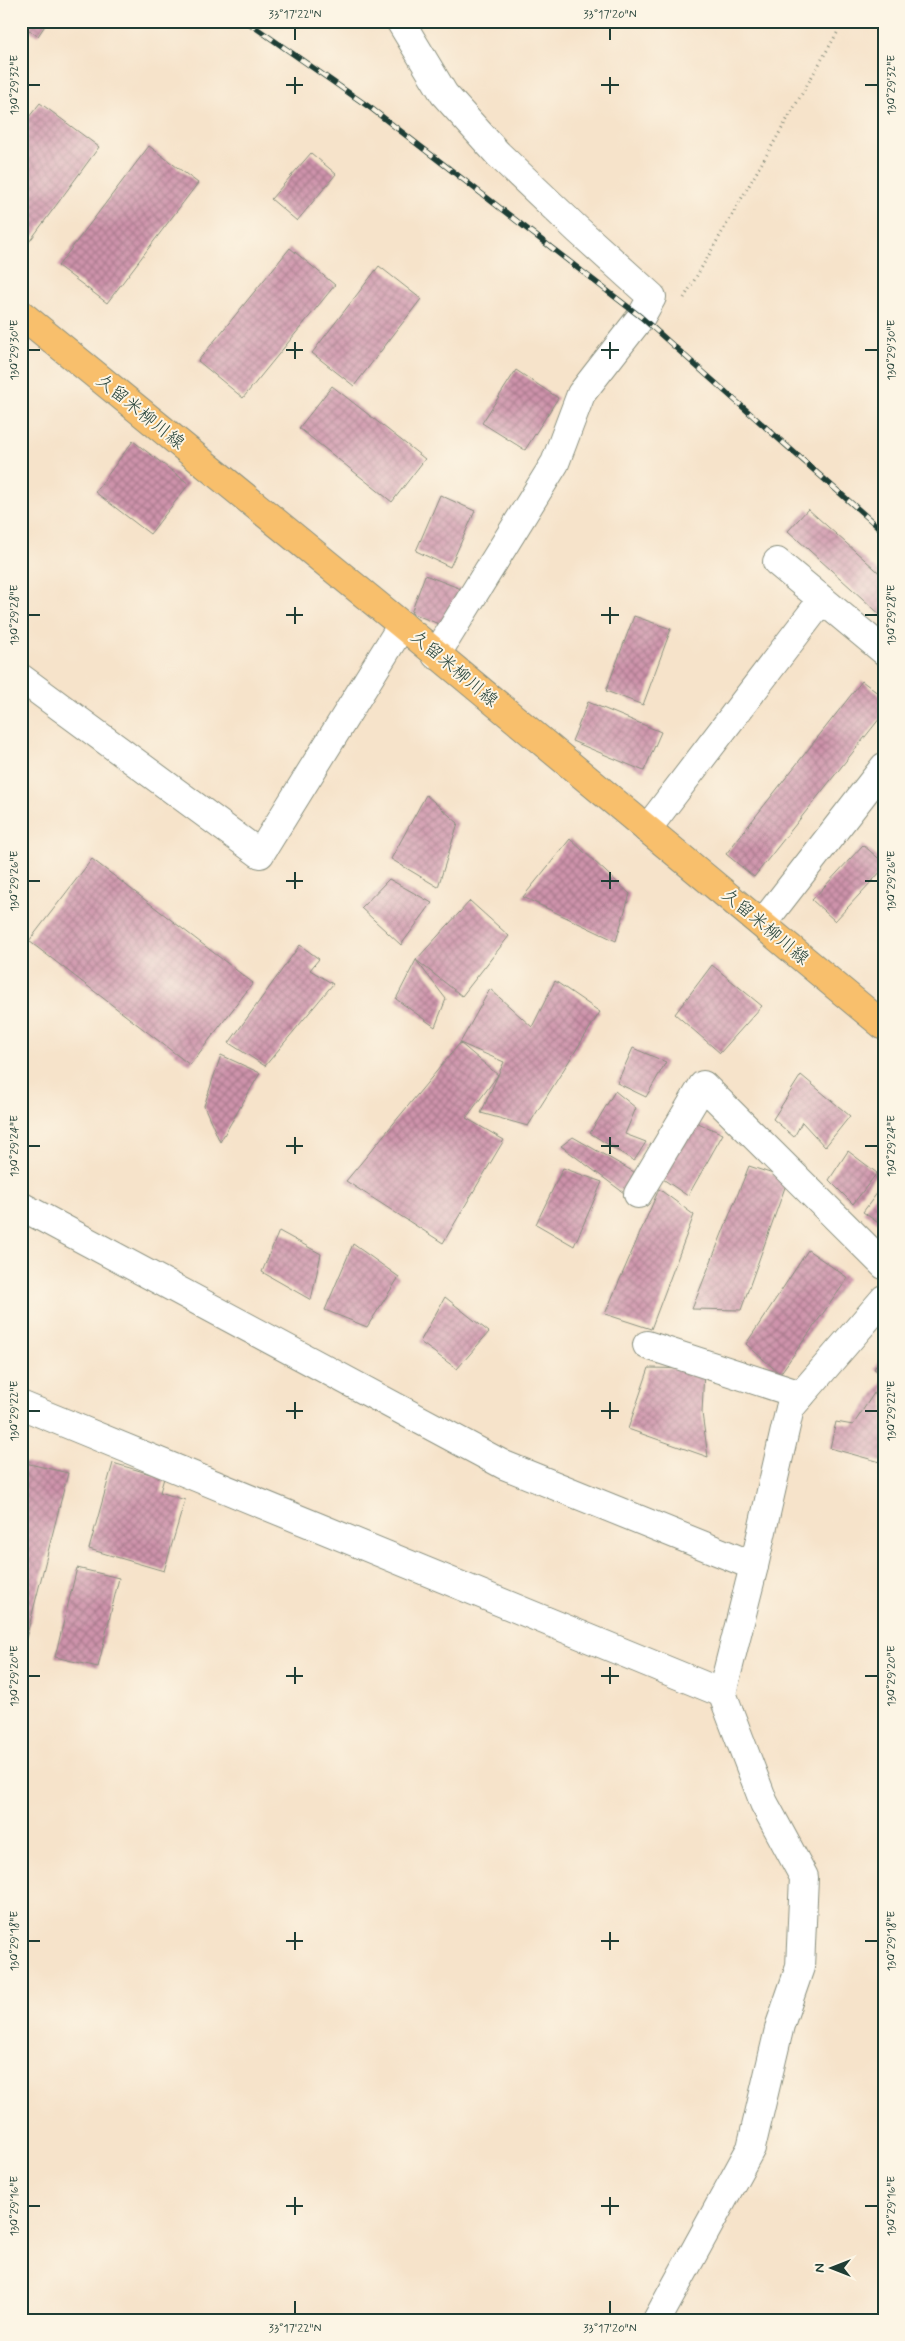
<svg xmlns="http://www.w3.org/2000/svg" width="905" height="2341" font-family="Mynerve,'Klee One',sans-serif">
<style>
.building{fill:url(#building-cross-hatch)}
.lines{fill:none;stroke-linecap:round;stroke-linejoin:round}
.minor-casing{stroke:#8a907f;stroke-width:30}
.major-casing{stroke:#8a907f;stroke-width:30}
.path{stroke:#8a907f;stroke-width:3;stroke-dasharray:1 4;stroke-linecap:butt}
.minor{stroke:#fff;stroke-width:28}
.major{stroke:#f8bf6c;stroke-width:28}
.rail-casing{stroke:#1f3d34;stroke-width:5.5}
.rail{stroke:#fcf5e5;stroke-width:4;stroke-dasharray:11;stroke-linecap:butt}
.ticks{fill:none;stroke:#1f3d34;stroke-width:2}
.labels{text-anchor:middle;dominant-baseline:central;stroke-width:4;stroke-linejoin:round;paint-order:stroke}
.street-label{font-size:18px;fill:#1f3d34;stroke:#fcf5e5}
.neatline{fill:none;stroke:#1f3d34;stroke-width:2}
.ticks-label{font-size:12px;text-anchor:middle;fill:#1f3d34}
</style>
<defs>
<pattern id="building-cross-hatch" width="8" height="8" patternUnits="userSpaceOnUse" patternTransform="scale(1.25)"><rect width="8" height="8" fill="#ce93ab"/><path d="M0 0l8 8M0 8l8-8" fill="none" stroke="#a7798c"/></pattern>
</defs>
<rect width="100%" height="100%" fill="#fcf5e5"/>
<filter id="ink" filterUnits="userSpaceOnUse"><feTurbulence type="fractalNoise" baseFrequency=".02" numOctaves="2"/><feDisplacementMap in="SourceGraphic" scale="10" xChannelSelector="R" yChannelSelector="G"/><feConvolveMatrix kernelMatrix="1 2 1 2 8 2 1 2 1" color-interpolation-filters="sRGB"/></filter>
<filter id="wash" filterUnits="userSpaceOnUse"><feTurbulence type="fractalNoise" baseFrequency=".0096" numOctaves="4" result="noise"/><feDisplacementMap in="SourceGraphic" scale="20" xChannelSelector="R" yChannelSelector="G"/><feGaussianBlur stdDeviation="1.12" result="paint"/><feColorMatrix in="noise" values="0 0 0 0 0 0 0 0 0 0 0 0 0 0 0 0 0 1.4 0 .05"/><feComposite in="paint" operator="in"/></filter>
<g filter="url(#wash)">
<rect width="100%" height="100%" fill="#f6e3ca"/>
<g id="blocks">
<!-- building -->
<g class="building">
<path d="M21 21H48L38 36 21 25Z"/>
<path d="M40 103 99 147 21 253V127Z"/>
<path d="M149 146 198 183 107 303 58 266Z"/>
<path d="M311 153 336 174 297 221 271 199Z"/>
<path d="M290 248 335 285 243 398 198 361Z"/>
<path d="M379 266 421 299 354 386 312 353Z"/>
<path d="M516 370 558 398 525 450 482 423Z"/>
<path d="M332 386 425 459 392 502 299 428Z"/>
<path d="M133 441 189 484 150 534 95 492Z"/>
<path d="M440 495 475 511 450 567 416 551Z"/>
<path d="M808 509 884 577V618L788 531Z"/>
<path d="M425 575 464 590 449 628 411 613Z"/>
<path d="M634 616 671 629 643 705 606 691Z"/>
<path d="M862 681 884 698V713L754 877 726 854Z"/>
<path d="M588 702 661 732 644 771 572 741Z"/>
<path d="M426 795 458 823 438 887 391 859Z"/>
<path d="M570 839 630 894 616 941 523 897Z"/>
<path d="M863 845 884 863V868L835 921 812 900Z"/>
<path d="M92 859 253 983 190 1065 29 941Z"/>
<path d="M389 879 432 903 401 945 361 908Z"/>
<path d="M470 901 509 936 462 996 416 960 446 999 435 1027 396 999 416 960Z"/>
<path d="M300 945 319 959 310 970 333 984 265 1066 229 1043Z"/>
<path d="M712 965 762 1006 720 1053 675 1014Z"/>
<path d="M555 981 600 1012 528 1126 481 1113 498 1075 466 1118 504 1140 443 1243 346 1181 460 1043 498 1075 504 1062 460 1043 490 989 532 1027Z"/>
<path d="M633 1048 666 1062 646 1097 617 1083Z"/>
<path d="M221 1055 260 1073 220 1142 204 1106Z"/>
<path d="M801 1075 850 1116 825 1147 802 1122 794 1137 773 1119Z"/>
<path d="M615 1091 636 1108 625 1134 646 1142 634 1161 590 1133Z"/>
<path d="M696 1122 723 1134 688 1196 657 1175Z"/>
<path d="M573 1137 634 1172 624 1193 561 1146Z"/>
<path d="M848 1151 877 1173 853 1204 829 1180Z"/>
<path d="M749 1166 788 1179 741 1310 692 1309Z"/>
<path d="M563 1168 602 1182 574 1246 536 1224Z"/>
<path d="M884 1184V1227L863 1212Z"/>
<path d="M659 1189 694 1215 651 1329 605 1314Z"/>
<path d="M279 1231 321 1254 311 1300 262 1272Z"/>
<path d="M353 1244 399 1277 367 1327 325 1310Z"/>
<path d="M808 1250 848 1278 780 1374 746 1344Z"/>
<path d="M445 1297 489 1332 457 1369 420 1342Z"/>
<path d="M884 1353V1375L874 1369Z"/>
<path d="M649 1368 704 1369 702 1413 708 1457 628 1429Z"/>
<path d="M884 1378V1463L830 1448 836 1422 853 1425Z"/>
<path d="M21 1462 68 1473 22 1654H21Z"/>
<path d="M113 1463 164 1478 160 1492 185 1500 164 1571 89 1549Z"/>
<path d="M77 1568 119 1578 98 1667 55 1657Z"/>
</g>
</g>
</g>
<g filter="url(#ink)">
<use href="#blocks" fill-opacity="0" stroke="#8a907f" stroke-width="1"/>
<g class="lines">
<!-- minor casing -->
<g class="minor-casing">
<g id="minor">
<path d="M400 21 444 94 498 154 578 230 652 297 641 317 581 394 555 463 436 655"/>
<path d="M777 562 884 651"/>
<path d="M21 678 260 854 402 625"/>
<path d="M647 829 822 600"/>
<path d="M762 924 884 767"/>
<path d="M638 1194 703 1085 884 1265"/>
<path d="M21 1206 504 1465 754 1566"/>
<path d="M647 1345 801 1395"/>
<path d="M21 1405 722 1693"/>
<path d="M657 2320 751 2148 780 2025 800 1967 804 1877 764 1803 722 1693 754 1566 790 1408 884 1299"/>
</g>
</g>
<!-- major casing -->
<g class="major-casing">
<path id="major" d="M21 314 402 625 884 1026"/>
</g>
<!-- path -->
<path class="path" d="M684 298 844 21"/>
<!-- minor -->
<use href="#minor" class="minor"/>
<!-- major -->
<use href="#major" class="major"/>
<!-- rail casing -->
<g class="rail-casing">
<path id="rail" d="M246 21 372 109 641 317 884 532"/>
</g>
<!-- rail -->
<use href="#rail" class="rail"/>
</g>
</g>
<!-- ticks -->
<path class="ticks" d="M295 28V40M610 28V40M295 77V94M610 77V94M28 85H40M286 85H303M601 85H619M865 85H878M295 342V359M610 342V359M28 350H40M286 350H303M601 350H619M865 350H878M295 607V624M610 607V624M28 615H40M286 615H303M601 615H619M865 615H878M295 872V889M610 872V889M28 881H40M286 881H303M601 881H619M865 881H878M295 1137V1154M610 1137V1154M28 1146H40M286 1146H303M601 1146H619M865 1146H878M295 1402V1419M610 1402V1419M28 1411H40M286 1411H303M601 1411H619M865 1411H878M295 1667V1684M610 1667V1684M28 1676H40M286 1676H303M601 1676H619M865 1676H878M295 1932V1950M610 1932V1950M28 1941H40M286 1941H303M601 1941H619M865 1941H878M295 2197V2215M610 2197V2215M28 2206H40M286 2206H303M601 2206H619M865 2206H878M295 2301V2314M610 2301V2314"/>
<g class="labels">
<!-- street labels -->
<g class="street-label">
<text transform="translate(140 412) rotate(39)">久留米柳川線</text>
<text transform="translate(454 669) rotate(40)">久留米柳川線</text>
<text transform="translate(765 927) rotate(40)">久留米柳川線</text>
</g>
</g>
<!-- margin -->
<rect width="905" height="2341" fill="none" stroke="#fcf5e5" stroke-width="55"/>
<!-- north arrow -->
<g transform="translate(832 2268) rotate(270)" stroke="#fcf5e5" stroke-width="4" paint-order="stroke">
<path d="M0-4L9 19L0 12L-9 19Z" fill="#1f3d34"/>
<text y="-8" font-size="14" font-weight="bold" text-anchor="middle" fill="#1f3d34">N</text>
</g>
<rect x="28" y="28" width="850" height="2286" class="neatline"/>
<g class="ticks-label">
<text x="295" y="18">33°17'22"N</text>
<text x="610" y="18">33°17'20"N</text>
<text transform="translate(891 85) rotate(-90)" y="4">130°29'32"E</text>
<text transform="translate(14 85) rotate(-90)" y="4">130°29'32"E</text>
<text transform="translate(891 350) rotate(-90)" y="4">130°29'30"E</text>
<text transform="translate(14 350) rotate(-90)" y="4">130°29'30"E</text>
<text transform="translate(891 615) rotate(-90)" y="4">130°29'28"E</text>
<text transform="translate(14 615) rotate(-90)" y="4">130°29'28"E</text>
<text transform="translate(891 881) rotate(-90)" y="4">130°29'26"E</text>
<text transform="translate(14 881) rotate(-90)" y="4">130°29'26"E</text>
<text transform="translate(891 1146) rotate(-90)" y="4">130°29'24"E</text>
<text transform="translate(14 1146) rotate(-90)" y="4">130°29'24"E</text>
<text transform="translate(14 1411) rotate(-90)" y="4">130°29'22"E</text>
<text transform="translate(891 1411) rotate(-90)" y="4">130°29'22"E</text>
<text transform="translate(14 1676) rotate(-90)" y="4">130°29'20"E</text>
<text transform="translate(891 1676) rotate(-90)" y="4">130°29'20"E</text>
<text transform="translate(14 1941) rotate(-90)" y="4">130°29'18"E</text>
<text transform="translate(891 1941) rotate(-90)" y="4">130°29'18"E</text>
<text transform="translate(14 2206) rotate(-90)" y="4">130°29'16"E</text>
<text transform="translate(891 2206) rotate(-90)" y="4">130°29'16"E</text>
<text x="295" y="2332">33°17'22"N</text>
<text x="610" y="2332">33°17'20"N</text>
</g>
</svg>
